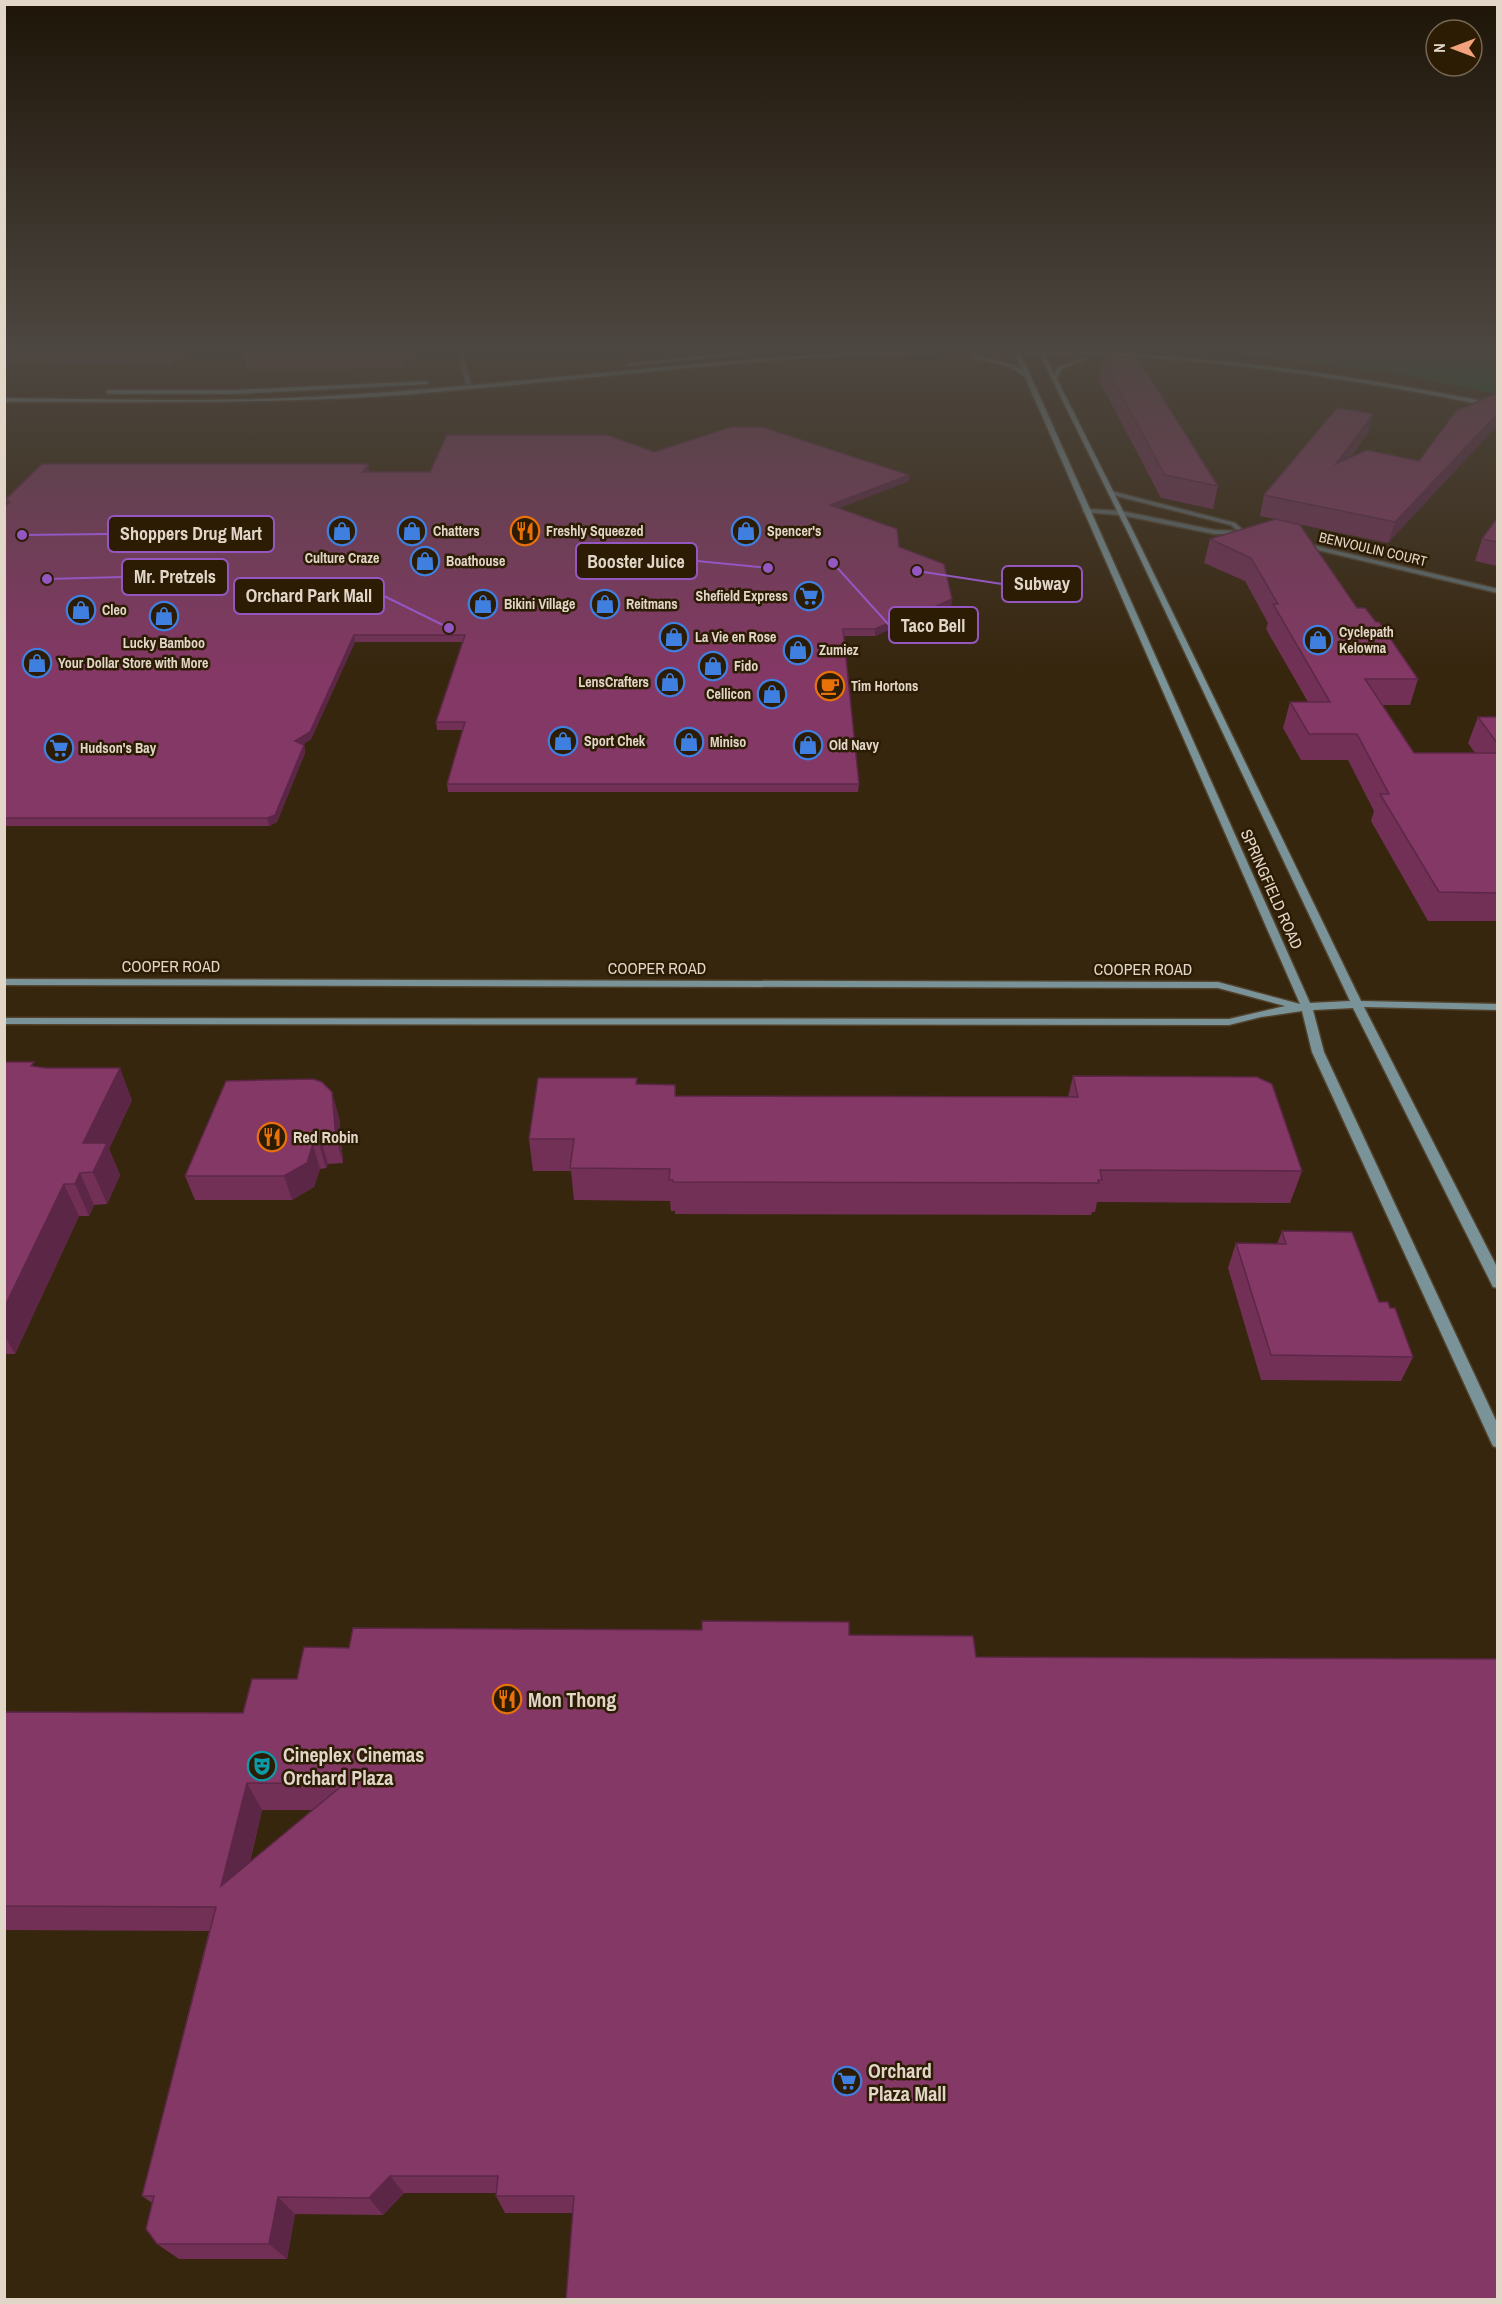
<svg xmlns="http://www.w3.org/2000/svg" width="1502" height="2304" font-family="'Archivo Narrow',sans-serif">
<style>
.green{fill:#0e512a}
.lines{fill:none;stroke-linecap:round;stroke-linejoin:round}
.minor-casing{stroke:#52422c;stroke-width:3}
.tertiary-casing{stroke:#52422c;stroke-width:3}
.secondary-casing{stroke:#52422c;stroke-width:3}
.minor{fill:#5d6d70;fill-rule:evenodd}
.tertiary{fill:#5d6d70;fill-rule:evenodd}
.secondary{fill:#799398;fill-rule:evenodd}
.wall{fill:#723057;fill-rule:evenodd}
.shaded-wall{fill:#5c2747}
.building{fill:#843865;stroke:#5c2747;stroke-width:1.5;fill-rule:evenodd}
.labels{text-anchor:middle;dominant-baseline:central;stroke-width:5;stroke-linejoin:round;paint-order:stroke}
.far-poi-label{font-size:14px;font-weight:bold;fill:#e1d6c8;stroke:#2c1c04;text-anchor:start}
.far-street-label{font-size:14px;fill:#e1d6c8;stroke:#2c1c04}
.street-label{font-size:16px;fill:#e1d6c8;stroke:#2c1c04}
.poi-label{font-size:16px;font-weight:bold;fill:#e1d6c8;stroke:#2c1c04;text-anchor:start}
.near-poi-label{font-size:20px;font-weight:bold;fill:#e1d6c8;stroke:#2c1c04;text-anchor:start}
.leader{fill:none;stroke:#9456c1;stroke-width:2}
.callout-dot{fill:#9456c1;stroke:#2c1c04;stroke-width:2}
.callout{fill:#2c1c04;stroke:#9456c1;stroke-width:2}
.callout-label{font-size:18px;text-anchor:middle;font-weight:bold;fill:#e1d6c8}
</style>
<rect width="100%" height="100%" fill="#37260e"/>
<!-- green -->
<path class="green" d="M1209 350H1497V394L1399 374Z"/>
<g class="lines">
<!-- minor casing -->
<g class="minor-casing">
<g id="minor">
<path d="M1111 491 1235 523 1244 531 1254 533 1251 535 1214 534 1121 515 1083 512V510L1085 509 1121 511 1214 530 1238 531 1231 525 1109 494 1108 493Z"/>
<path d="M1303 543 1498 589V593L1301 546V544Z"/>
</g>
</g>
<!-- tertiary casing -->
<g class="tertiary-casing">
<path id="tertiary" d="M457 350H462L472 389 467 388Z"/>
</g>
<!-- secondary casing -->
<g class="secondary-casing">
<g id="secondary">
<path d="M895 350C956 350 1017 348 1077 351 1219 356 1359 376 1498 404V408C1348 377 1197 356 1044 353L1054 374 1058 367 1085 357 1090 358 1062 369 1057 379 1136 537 1361 1001 1498 1004V1010L1364 1007 1498 1269V1288L1493 1287 1491 1283 1353 1008 1313 1010 1324 1052 1498 1425V1448L1493 1446 1491 1442 1312 1052 1302 1011 1261 1017 1229 1025 4 1024V1018L1229 1019 1285 1006 1218 988 4 985V979L1218 982 1300 1004 1025 377 1010 367 971 357 974 355 1014 365 1022 371 1014 352C809 348 605 379 401 395 269 404 137 402 4 402V398C118 399 231 403 344 395 528 383 711 359 895 350ZM1020 352 1039 353 1130 537 1350 1001 1310 1003Z"/>
<path d="M744 351 746 354 629 366 626 364Z"/>
<path d="M427 381 429 384 236 394H109L106 392 109 390H236Z"/>
</g>
</g>
<!-- minor -->
<use href="#minor" class="minor"/>
<!-- tertiary -->
<use href="#tertiary" class="tertiary"/>
<!-- secondary -->
<use href="#secondary" class="secondary"/>
</g>
<!-- wall -->
<g class="wall">
<path d="M4 350H184L170 365 4 362Z"/>
<path d="M243 350H414L403 368 247 369Z"/>
<path d="M1105 357 1218 486 1213 509 1161 498 1099 380 1102 360H1104Z"/>
<path d="M1373 414 1368 433 1350 458 1419 461 1391 540 1388 543 1293 523 1357 608 1418 679 1410 705H1382L1414 753H1475L1468 743 1478 717H1497V921H1428L1371 821 1374 811 1348 760H1301L1283 728 1290 702H1308L1266 629 1268 623 1245 581 1204 563 1210 539 1275 519 1260 516 1264 495Z"/>
<path d="M654 452 909 475V481L838 508 899 547 952 599 951 606 906 626 902 624 875 636H844L859 784 858 792H448L447 784 463 730H437L436 722 463 642H355L311 739 302 745H304L305 753 277 822 269 826H5L4 828V507L7 504 6 499 368 464 369 470 368 472H430Z"/>
<path d="M1497 518V566L1475 561 1482 539Z"/>
<path d="M4 1062 36 1067 132 1100 109 1149 120 1175 107 1204 94 1205 89 1216H79L15 1354H4Z"/>
<path d="M1073 1076 1302 1171 1290 1203 1097 1202 1095 1212H1092L1091 1215 675 1214V1211H671L670 1201 574 1200 571 1171H533L529 1139 637 1084 675 1085 676 1096 1068 1097Z"/>
<path d="M339 1117 343 1163 328 1164 326 1168 320 1169 314 1187 292 1200H195L185 1176Z"/>
<path d="M1282 1231 1379 1302 1413 1357 1401 1381 1261 1380 1228 1268 1236 1243 1277 1244Z"/>
<path d="M849 1622 573 2213H505L496 2196V2193H404L383 2215 295 2214 287 2259H179L157 2244 152 2203 142 2196 209 1931 4 1930V1711L5 1712 243 1713 349 1648ZM262 1810H312L250 1862Z"/>
</g>
<!-- shaded-wall -->
<g class="shaded-wall">
<path d="M166 350H184L170 365Z"/>
<path d="M400 350H414L403 368Z"/>
<path d="M621 350H649L621 353Z"/>
<path d="M1373 414 1368 433 1330 484 1336 464Z"/>
<path d="M1497 414V426L1388 543 1395 522Z"/>
<path d="M368 464 369 470 364 479 363 472Z"/>
<path d="M909 475V481L830 512V505Z"/>
<path d="M952 599 951 606 906 626 907 619Z"/>
<path d="M902 617V624L875 636V629Z"/>
<path d="M354 635 355 642 311 739 297 748 295 741Z"/>
<path d="M304 745 305 753 277 822 269 826 267 818Z"/>
<path d="M120 1068 132 1100 109 1149 120 1175 107 1204 93 1172 83 1143Z"/>
<path d="M332 1092 339 1117 343 1163 336 1139Z"/>
<path d="M321 1139 328 1164 326 1168 319 1144Z"/>
<path d="M313 1144 320 1169 314 1187 292 1200 284 1176Z"/>
<path d="M80 1173 94 1205 89 1216 75 1184Z"/>
<path d="M64 1184 79 1216 15 1354 4 1335V1308Z"/>
<path d="M247 1783 262 1810 238 1910 221 1886Z"/>
<path d="M390 2176 404 2193 383 2215 369 2198Z"/>
<path d="M278 2197 295 2214 287 2259 269 2244Z"/>
</g>
<!-- building -->
<g class="building">
<path d="M1105 357H1137L1218 486 1165 475 1102 360H1107Z"/>
<path d="M1497 393V414L1395 522 1264 495 1337 408 1373 414 1336 464 1367 450 1419 461 1456 411Z"/>
<path d="M731 427H762L909 475 830 505 897 529 899 547 944 564 952 599 907 619 902 617 875 629H843L859 784H447L465 722H436L465 635H354L310 732 295 741 304 745 275 815 267 818H4V507L10 502 6 499 42 464H368L363 472H430L447 435H608L654 452Z"/>
<path d="M1497 518V542L1482 539Z"/>
<path d="M1276 519 1300 525 1357 608H1365L1376 622H1379L1418 679H1365L1414 753H1497V893L1439 892 1380 794H1389L1357 734H1309L1290 702H1330L1273 604H1278L1251 558 1210 539Z"/>
<path d="M1478 717H1497V743Z"/>
<path d="M4 1062H34L31 1066 46 1068H120L83 1143H107L93 1172 80 1173 75 1184H64L4 1308Z"/>
<path d="M1073 1076 1257 1077 1272 1084 1302 1171 1100 1170 1102 1180H1098L1099 1183 673 1182V1180H669L670 1169 570 1168 574 1139H529L538 1078H637L636 1084 675 1085V1096L1078 1097Z"/>
<path d="M313 1079 322 1082 332 1092 336 1139H321L319 1144H313L307 1163 284 1176H185L226 1081Z"/>
<path d="M1282 1231 1352 1232 1379 1302H1388L1390 1308H1395L1413 1357 1271 1355 1236 1243 1286 1244Z"/>
<path d="M702 1621 849 1622V1635L973 1636 976 1657 1497 1659V2300H566L574 2196H496L498 2176H390L369 2198 278 2197 269 2244H157L146 2229 154 2196H142L216 1907 4 1906V1712L243 1713 252 1679H297L304 1647 349 1648 353 1628 702 1630ZM247 1783 344 1784 221 1886Z"/>
</g>
<!-- sky -->
<linearGradient id="sky" x2="0" y2="1"><stop stop-color="#1e1508"/><stop offset="0.52" stop-color="#4d4741"/><stop offset="1" stop-color="#4d4741" stop-opacity="0"/></linearGradient>
<rect width="1502" height="673" fill="url(#sky)"/>
<!-- icons -->
<defs>
<g id="shop-ring" transform="scale(1.5)"><circle r="9.5" fill="#2c1c04" stroke="#3f7fe0" stroke-width="1.5"/><path d="M-5-2.5h2.3a2.7 3.5 0 0 1 5.4 0H5L5.5 6h-11ZM-1.5-2.5h3a1.5 2.3 0 0 0-3 0Z" fill="#3f7fe0"/></g>
<g id="restaurant-ring" transform="scale(1.5)"><circle r="9.5" fill="#2c1c04" stroke="#e8710a" stroke-width="1.5"/><path d="M-5-6h1v4h1v-4h1v4h1v-4h1v5L-1.5 .5V6h-2V.5L-5-1ZM5-6V6H3V1.5H1.5Q1.5-4 5-6Z" fill="#e8710a"/></g>
<g id="supermarket-ring" transform="scale(1.5)"><circle r="9.5" fill="#2c1c04" stroke="#3f7fe0" stroke-width="1.5"/><path d="M-6-5.5h2.5l.6 2H6L4.5 2H-2.5L-4.4-4H-6ZM-1.5 3.2a1.3 1.3 0 1 0 .1 0ZM3 3.2a1.3 1.3 0 1 0 .1 0Z" fill="#3f7fe0"/></g>
<g id="cafe-ring" transform="scale(1.5)"><circle r="9.5" fill="#2c1c04" stroke="#e8710a" stroke-width="1.5"/><path d="M-5.5-4.5H6V0H3Q3 3.5 0 3.5H-2.5Q-5.5 3.5-5.5 0ZM3-3.2v2h1.7v-2ZM-6 4.5H4V6H-6Z" fill="#e8710a"/></g>
<g id="theatre-ring" transform="scale(1.5)"><circle r="9.5" fill="#2c1c04" stroke="#0f9aa8" stroke-width="1.5"/><path d="M-5-5.5Q0-4 5-5.5V0Q5 5 0 6Q-5 5-5 0ZM-3.3-2.5H-1v1.5H-3.3ZM1-2.5H3.3v1.5H1ZM-2.8 1Q0 5.5 2.8 1Z" fill="#0f9aa8"/></g>
</defs>
<g fill-rule="evenodd">
<use href="#shop-ring" x="342" y="531"/>
<use href="#shop-ring" x="412" y="531"/>
<use href="#restaurant-ring" x="525" y="531"/>
<use href="#shop-ring" x="746" y="531"/>
<use href="#shop-ring" x="425" y="561"/>
<use href="#supermarket-ring" x="809" y="596"/>
<use href="#shop-ring" x="483" y="604"/>
<use href="#shop-ring" x="605" y="604"/>
<use href="#shop-ring" x="81" y="610"/>
<use href="#shop-ring" x="164" y="616"/>
<use href="#shop-ring" x="674" y="637"/>
<use href="#shop-ring" x="1318" y="640"/>
<use href="#shop-ring" x="798" y="650"/>
<use href="#shop-ring" x="37" y="663"/>
<use href="#shop-ring" x="713" y="666"/>
<use href="#shop-ring" x="670" y="682"/>
<use href="#cafe-ring" x="830" y="686"/>
<use href="#shop-ring" x="772" y="694"/>
<use href="#shop-ring" x="563" y="741"/>
<use href="#shop-ring" x="689" y="742"/>
<use href="#shop-ring" x="808" y="745"/>
<use href="#supermarket-ring" x="59" y="748"/>
<use href="#restaurant-ring" x="272" y="1137"/>
<use href="#restaurant-ring" x="507" y="1699"/>
<use href="#theatre-ring" x="262" y="1766"/>
<use href="#supermarket-ring" x="847" y="2081"/>
</g>
<g class="labels">
<!-- far-poi labels -->
<g class="far-poi-label">
<text x="433" y="531">Chatters</text>
<text x="546" y="531">Freshly Squeezed</text>
<text x="767" y="531">Spencer's</text>
<text x="342" y="558" text-anchor="middle">Culture Craze</text>
<text x="446" y="561">Boathouse</text>
<text x="788" y="596" text-anchor="end">Shefield Express</text>
<text x="504" y="604">Bikini Village</text>
<text x="626" y="604">Reitmans</text>
<text x="102" y="610">Cleo</text>
<text x="1339" y="632">Cyclepath<tspan x="1339" dy="16">Kelowna</tspan></text>
<text x="695" y="637">La Vie en Rose</text>
<text x="164" y="643" text-anchor="middle">Lucky Bamboo</text>
<text x="819" y="650">Zumiez</text>
<text x="58" y="663">Your Dollar Store with More</text>
<text x="734" y="666">Fido</text>
<text x="649" y="682" text-anchor="end">LensCrafters</text>
<text x="851" y="686">Tim Hortons</text>
<text x="751" y="694" text-anchor="end">Cellicon</text>
<text x="584" y="741">Sport Chek</text>
<text x="710" y="742">Miniso</text>
<text x="829" y="745">Old Navy</text>
<text x="80" y="748">Hudson's Bay</text>
</g>
<!-- far-street labels -->
<g class="far-street-label">
<text transform="translate(1373 549) rotate(13)">BENVOULIN COURT</text>
</g>
<!-- street labels -->
<g class="street-label">
<text transform="translate(1272 889) rotate(66)">SPRINGFIELD ROAD</text>
<text x="171" y="966">COOPER ROAD</text>
<text x="657" y="968">COOPER ROAD</text>
<text x="1143" y="969">COOPER ROAD</text>
</g>
<!-- poi labels -->
<g class="poi-label">
<text x="293" y="1137">Red Robin</text>
</g>
<!-- near-poi labels -->
<g class="near-poi-label">
<text x="528" y="1699">Mon Thong</text>
<text x="283" y="1754">Cineplex Cinemas<tspan x="283" dy="23">Orchard Plaza</tspan></text>
<text x="868" y="2070">Orchard<tspan x="868" dy="23">Plaza Mall</tspan></text>
</g>
</g>
<!-- callouts -->
<path class="leader" d="M22 535L108 534M768 568L697 561M47 579L122 577M917 571L1002 584M449 628L384 596M833 563L889 625"/>
<g class="callout-dot">
<circle cx="22" cy="535" r="6"/>
<circle cx="768" cy="568" r="6"/>
<circle cx="47" cy="579" r="6"/>
<circle cx="917" cy="571" r="6"/>
<circle cx="449" cy="628" r="6"/>
<circle cx="833" cy="563" r="6"/>
</g>
<g class="callout">
<rect x="108" y="516" width="166" height="36" rx="6"/>
<rect x="576" y="543" width="121" height="36" rx="6"/>
<rect x="122" y="559" width="106" height="36" rx="6"/>
<rect x="1002" y="566" width="80" height="36" rx="6"/>
<rect x="234" y="578" width="150" height="36" rx="6"/>
<rect x="889" y="607" width="89" height="36" rx="6"/>
</g>
<g class="callout-label">
<text x="191" y="540">Shoppers Drug Mart</text>
<text x="636" y="568">Booster Juice</text>
<text x="175" y="583">Mr. Pretzels</text>
<text x="1042" y="590">Subway</text>
<text x="309" y="602">Orchard Park Mall</text>
<text x="933" y="632">Taco Bell</text>
</g>
<!-- border -->
<rect width="1502" height="2304" fill="none" stroke="#e1d6c8" stroke-width="12"/>
<!-- north arrow -->
<g transform="translate(1454 48) rotate(270)"><circle r="28" fill="#2c1c04" stroke="#746652" stroke-width="1.5"/>
<path d="M0-4.5L10 22L0 15L-10 22Z" fill="#f1a17c"/>
<text y="-9" font-size="16" font-weight="bold" text-anchor="middle" fill="#e1d6c8">N</text>
</g>
</svg>
